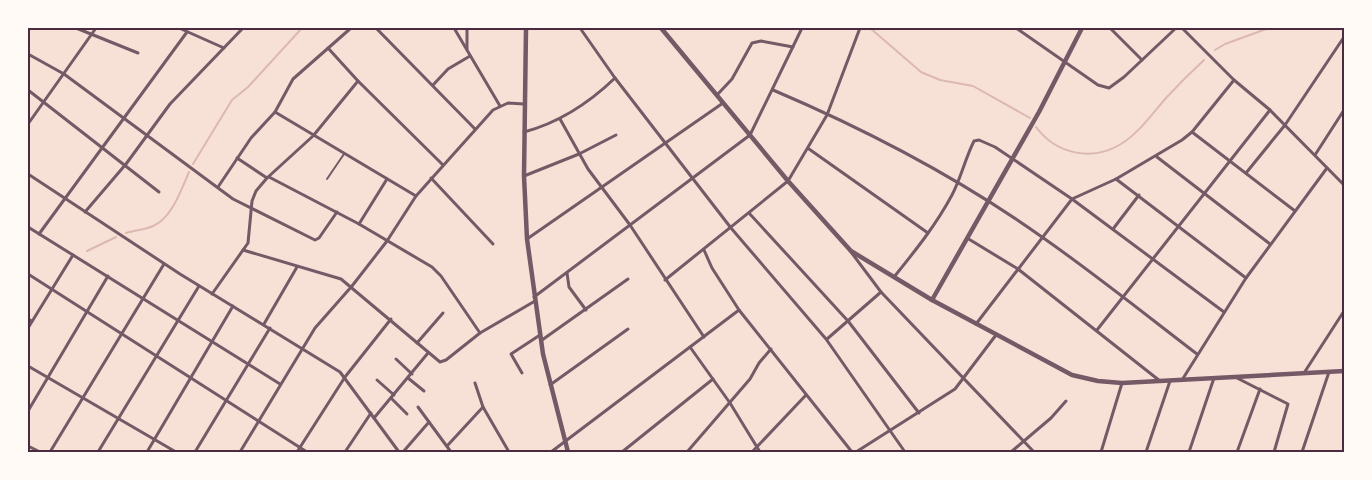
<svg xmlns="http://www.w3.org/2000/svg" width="1372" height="480" font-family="'Zilla Slab',serif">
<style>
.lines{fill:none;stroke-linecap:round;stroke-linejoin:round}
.stream{stroke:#dcb8b0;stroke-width:2}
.service{stroke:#755966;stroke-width:2}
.minor{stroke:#755966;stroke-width:3}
.tertiary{stroke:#755966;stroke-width:4.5}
.neatline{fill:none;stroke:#4a2c40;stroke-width:2}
</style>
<rect width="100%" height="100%" fill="#f7e1d7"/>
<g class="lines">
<!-- stream -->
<g class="stream">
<path d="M870 28 921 72 940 80 973 86 1030 118"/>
<path d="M1215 50 1225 44 1269 28"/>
<path d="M1036 127C1056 154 1092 162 1121 144 1139 133 1152 114 1166 98 1178 85 1191 72 1204 60"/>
<path d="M193 164 232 100 248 87 302 28"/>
<path d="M126 233C135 230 145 230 153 226 172 218 181 190 189 172"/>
<path d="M87 251 116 237"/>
</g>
<!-- service -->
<path class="service" d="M327 179 344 154"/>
<!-- minor -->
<g class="minor">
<path d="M76 28 138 53"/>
<path d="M179 28 224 48"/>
<path d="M376 28 475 129"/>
<path d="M454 28 500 106"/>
<path d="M580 28 615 78 731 228 826 339 905 452"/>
<path d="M1016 28 1098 85 1109 88 1124 77 1176 28"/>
<path d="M1110 28 1142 60"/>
<path d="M1182 28 1234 80 1270 110 1344 185"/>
<path d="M328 48 358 81 443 165"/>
<path d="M467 49V28"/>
<path d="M28 54 64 74 233 199 315 240 319 238 337 212"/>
<path d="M433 85 448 69 470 56"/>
<path d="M28 90 159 192"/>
<path d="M773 90C867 130 959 178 1042 237 1095 274 1146 315 1197 354"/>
<path d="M717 95 732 79 752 43 761 41 793 47"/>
<path d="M275 112 416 196"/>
<path d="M560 119 588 169 630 225 704 337"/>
<path d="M28 124 96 28"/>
<path d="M524 132C558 123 590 102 615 78"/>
<path d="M1192 132 1295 211"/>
<path d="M809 149 928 233"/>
<path d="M1315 155 1344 110"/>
<path d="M1157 157 1270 244"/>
<path d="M237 158 267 178"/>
<path d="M1246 173 1285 125 1344 37"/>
<path d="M28 174 180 274 340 372 399 452"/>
<path d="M524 176 579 154 616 135"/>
<path d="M269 177 359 224 432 267 441 276 480 333"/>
<path d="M431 178 493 244"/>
<path d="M1116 179 1246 278"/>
<path d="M218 187 251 138 275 112 293 79 351 28"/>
<path d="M85 212 126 164 170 104 243 28"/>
<path d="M749 213 848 321 919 413"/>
<path d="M359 224 387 179"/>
<path d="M28 227 280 384"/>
<path d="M1113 229 1139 195"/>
<path d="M39 234 187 32"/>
<path d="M967 238 1018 269 1160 381"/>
<path d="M527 239 723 103"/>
<path d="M243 250 341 279 440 362 446 360 480 333 535 301"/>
<path d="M704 250 712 268 739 310 852 452"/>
<path d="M851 252 881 292 1034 452"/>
<path d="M567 273 569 287 586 310"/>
<path d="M28 274 307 452"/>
<path d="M894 277C915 251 936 225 952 195 961 178 965 159 974 141L979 140 995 147 1072 199 1224 312"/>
<path d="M665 280 788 181 827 115 860 28"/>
<path d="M212 294 248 243 252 201 256 191 267 178 313 136 358 81"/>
<path d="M534 297 750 135 802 28"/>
<path d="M28 319 32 321"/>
<path d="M264 324 297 267"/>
<path d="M976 324 1072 199 1116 179 1182 140 1192 132 1234 80"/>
<path d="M28 328 73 255"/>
<path d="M1097 330 1270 110"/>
<path d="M827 339 881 292"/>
<path d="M542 340 628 279"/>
<path d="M417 343 443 313"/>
<path d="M690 347 730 403 760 452"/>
<path d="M396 359 412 374"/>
<path d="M28 366 176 452"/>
<path d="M522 373 511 354 540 335"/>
<path d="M1304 373 1344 311"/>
<path d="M408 378 424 391"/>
<path d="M1237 378 1288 404 1274 452"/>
<path d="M377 380 394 395"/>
<path d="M1182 380 1246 278 1327 168"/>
<path d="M475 383 483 407 509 452"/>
<path d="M550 385 628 329"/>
<path d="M391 398 407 414"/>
<path d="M418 407 451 452"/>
<path d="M28 411 108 276"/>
<path d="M374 418 428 353"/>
<path d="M28 446 40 452"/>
<path d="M447 446 483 407"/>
<path d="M50 452 164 264"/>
<path d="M98 452 199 286"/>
<path d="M147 452 233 306"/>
<path d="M195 452 270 328"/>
<path d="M240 452 315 328 352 286 387 241 416 196 493 110 508 103 524 104"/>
<path d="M297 452 345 377 391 319"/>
<path d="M345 452 371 413"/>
<path d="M403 452 429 422"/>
<path d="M551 452 739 310"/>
<path d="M622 452 713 379"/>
<path d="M687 452 750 379 759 363 771 349"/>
<path d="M752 452 806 395"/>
<path d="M856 452 955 389 996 335"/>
<path d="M1011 452 1051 418 1066 401"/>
<path d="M1101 452 1122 383"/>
<path d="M1146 452 1170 381"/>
<path d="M1189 452 1214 378"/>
<path d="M1237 452 1260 389"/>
<path d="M1302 452 1329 372"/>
</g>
<!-- tertiary -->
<g class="tertiary">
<path d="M526 28 524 176 527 239 543 354 568 452"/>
<path d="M661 28 788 181 851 251 932 300 1072 375 1098 381 1122 383 1344 371"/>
<path d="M932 300 1039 112 1082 28"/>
</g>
</g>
<!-- border -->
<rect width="1372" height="480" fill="none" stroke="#fffaf5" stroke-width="58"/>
<rect x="29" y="29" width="1314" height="422" class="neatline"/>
</svg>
